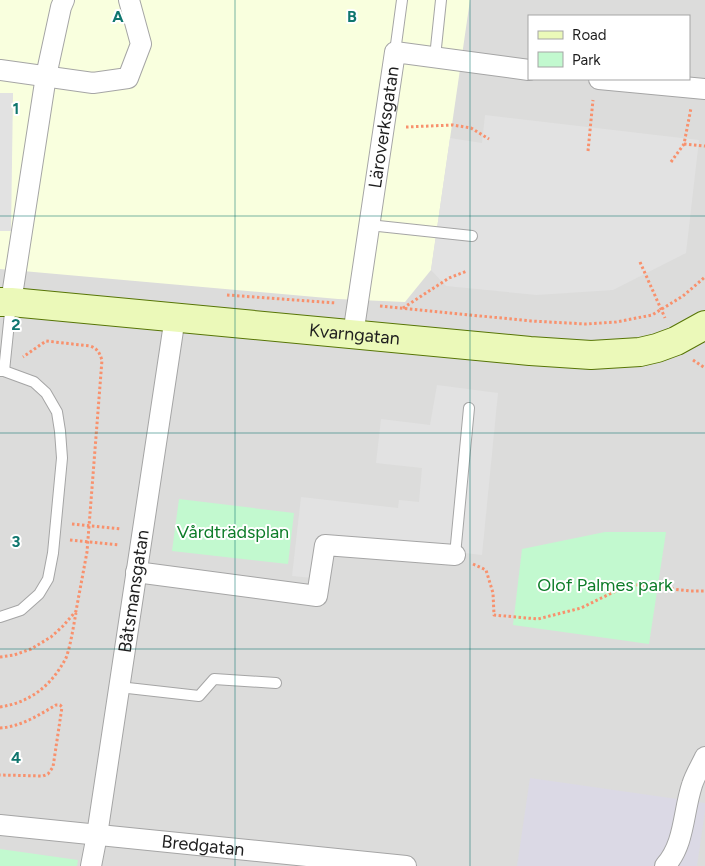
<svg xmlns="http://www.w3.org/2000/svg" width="705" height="866" font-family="Figtree,sans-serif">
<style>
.residential{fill:#dcdcdb;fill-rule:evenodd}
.education{fill:#f9ffde}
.park{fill:#c2f9cf}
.parking{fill:#e2e2e2}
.plaza{fill:#dbd9e5}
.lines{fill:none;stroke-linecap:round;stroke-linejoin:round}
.lane-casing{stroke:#a5a5a5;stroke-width:12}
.street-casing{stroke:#a5a5a5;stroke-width:22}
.secondary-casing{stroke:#577506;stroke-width:30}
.path{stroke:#f8916d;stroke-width:3;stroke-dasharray:2.5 2.5;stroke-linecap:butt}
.lane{stroke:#fff;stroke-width:10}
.street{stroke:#fff;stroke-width:20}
.secondary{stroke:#ebf9b9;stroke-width:28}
.grid{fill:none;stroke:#0f766e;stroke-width:1;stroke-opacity:0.55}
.labels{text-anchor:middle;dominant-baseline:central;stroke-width:4;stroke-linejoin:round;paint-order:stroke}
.street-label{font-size:18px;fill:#1e1e1e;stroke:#fff}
.park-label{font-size:18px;fill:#0d7c28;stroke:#fff}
.grid-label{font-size:16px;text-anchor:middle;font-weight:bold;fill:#0f766e;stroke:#fff;stroke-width:4;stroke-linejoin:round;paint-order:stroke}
</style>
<rect width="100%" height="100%" fill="#efede5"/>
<!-- residential -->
<path class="residential" d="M0 0H705V866H0ZM529 16H689V79H529Z"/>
<!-- education -->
<path class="education" d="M0 0H470L431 270 405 302 338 299 0 269Z"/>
<!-- park -->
<g class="park">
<path d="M179 499 294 513 288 564 172 551Z"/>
<path d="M605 532H666L649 644 513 625 522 549Z"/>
<path d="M0 849 78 860 77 866H0Z"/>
</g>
<!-- parking -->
<g class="parking">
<path d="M0 93H13L11 231H0Z"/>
<path d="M485 115 699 140 686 253 613 290 537 295 446 286 431 270 450 138 482 143Z"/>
<path d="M437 385 498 393 482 555 318 536 313 578 292 576 301 497 398 508 399 500 419 502 422 468 376 463 381 419 430 425Z"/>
</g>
<!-- plaza -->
<path class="plaza" d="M530 778 705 803V811L697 866H517Z"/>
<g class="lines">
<!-- lane casing -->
<g class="lane-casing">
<g id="lane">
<path d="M395 52 402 0"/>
<path d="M435 57 441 0"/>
<path d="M369 225 472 236"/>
<path d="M0 371H4L34 382 46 393 57 412 60 431 62 458 53 553 48 579 39 594 21 610 0 617"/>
<path d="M4 371 11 303"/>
<path d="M455 555 469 408"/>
<path d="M119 687 199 696 214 679 276 683"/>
</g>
</g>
<!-- street casing -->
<g class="street-casing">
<g id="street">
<path d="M0 70 93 83 128 78 141 44 129 0"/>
<path d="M599 79 705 89"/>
<path d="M11 302 46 76 61 7 64 0"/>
<path id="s1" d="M353 335 395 52 529 70"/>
<path d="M136 572 317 596 325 545 455 555"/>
<path id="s2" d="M0 825 406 866"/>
<path id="s3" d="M91 866 97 835 175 317"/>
<path d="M665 866C685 844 683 812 692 785 695 775 701 766 705 757"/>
</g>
</g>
<!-- secondary casing -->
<g class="secondary-casing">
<g id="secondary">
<path id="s4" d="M0 302H11L530 351 591 355 640 352 657 348 676 341 705 325"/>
</g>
</g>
<!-- path -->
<g class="path">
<path d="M406 127 453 125 471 128 489 139"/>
<path d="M684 144 705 146"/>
<path d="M588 151 593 100"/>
<path d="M671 162 684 144 691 108"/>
<path d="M640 262 665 318"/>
<path d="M227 295 336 303"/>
<path d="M380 306 531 321 586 324 616 322 652 315 683 296 705 277"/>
<path d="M403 308 449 278 467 271"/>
<path d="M693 360 705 368"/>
<path d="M72 524 121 529"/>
<path d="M70 540 119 545"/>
<path d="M473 564 486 570 493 593 494 615 538 619 581 608 630 584 690 591H705"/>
<path d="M0 657 14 655 31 649 51 637 63 626 76 611 87 552 102 360C99 352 98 349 90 346L46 341 23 357"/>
<path d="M0 707C26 703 46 690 60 668 62 665 64 662 66 658 71 644 73 628 76 613"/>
<path d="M0 728C20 727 39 715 56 705H60L62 707 53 767 48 774 43 776 0 775"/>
</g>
<!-- lane -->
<use href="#lane" class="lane"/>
<!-- street -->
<use href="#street" class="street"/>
<!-- secondary -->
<use href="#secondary" class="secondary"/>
</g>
<!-- grid -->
<path class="grid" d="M235 0V866M470 0V866M0 216H705M0 433H705M0 649H705"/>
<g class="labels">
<!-- street labels -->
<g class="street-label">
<text stroke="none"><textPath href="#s1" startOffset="210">Läroverksgatan</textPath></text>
<text stroke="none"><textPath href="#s4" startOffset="356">Kvarngatan</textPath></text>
<text stroke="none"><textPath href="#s3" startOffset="278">Båtsmansgatan</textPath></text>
<text stroke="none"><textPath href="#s2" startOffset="204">Bredgatan</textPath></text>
</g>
<!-- park labels -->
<g class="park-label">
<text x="233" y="532">Vårdträdsplan</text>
<text x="605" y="585">Olof Palmes park</text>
</g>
</g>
<g class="grid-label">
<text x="118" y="22">A</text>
<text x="352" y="22">B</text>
<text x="16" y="114">1</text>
<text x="16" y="330">2</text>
<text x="16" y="547">3</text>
<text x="16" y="763">4</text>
</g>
<!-- legend -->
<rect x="528" y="15" width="162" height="65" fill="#ffffff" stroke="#a5a5a5"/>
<rect x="538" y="31" width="25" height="8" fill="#ebf9b9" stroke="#a5a5a5"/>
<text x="572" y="40" font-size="15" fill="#1e1e1e">Road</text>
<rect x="538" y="52" width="25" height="15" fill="#c2f9cf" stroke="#a5a5a5"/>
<text x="572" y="65" font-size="15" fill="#1e1e1e">Park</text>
</svg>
